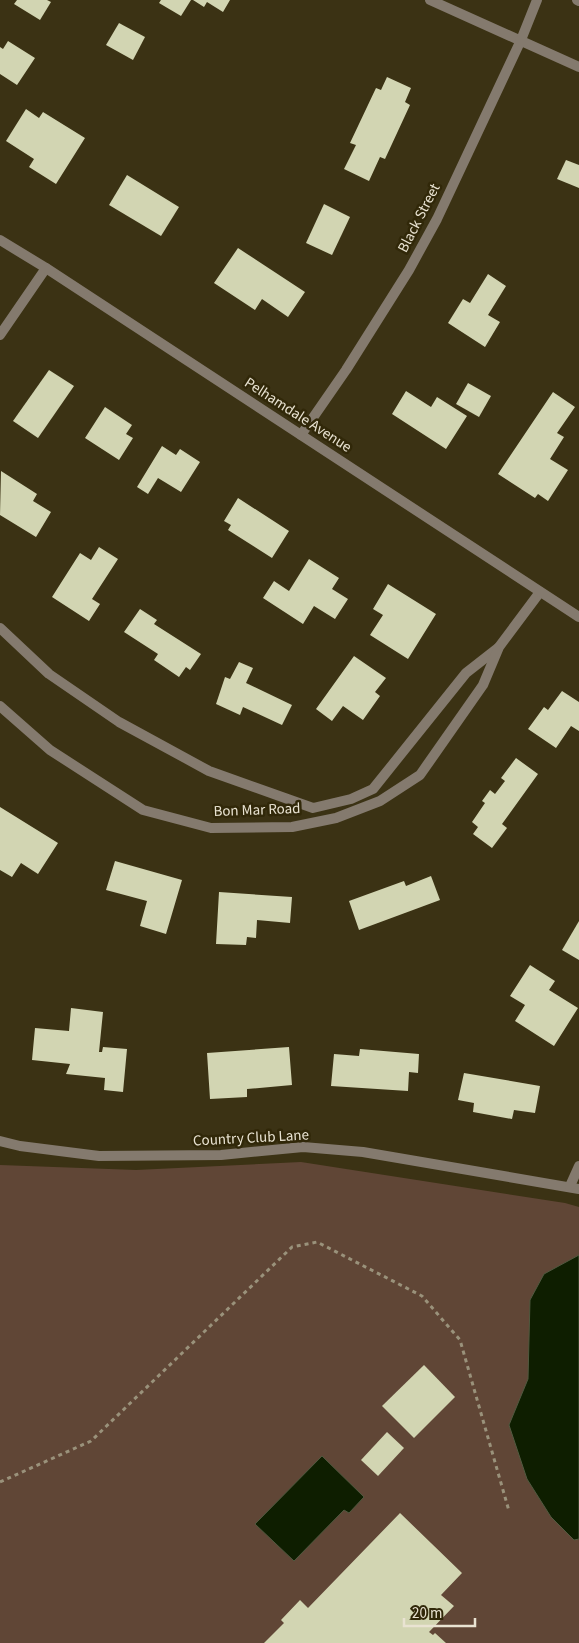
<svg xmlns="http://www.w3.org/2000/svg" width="579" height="1643" font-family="'Source Sans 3',sans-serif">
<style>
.green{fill:#604636}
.water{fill:#0e1e00;stroke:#50593f}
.building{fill:#d2d5b2}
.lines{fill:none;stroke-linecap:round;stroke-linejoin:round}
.path{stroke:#9a927b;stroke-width:3;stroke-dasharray:4 4;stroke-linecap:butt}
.minor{stroke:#847a6e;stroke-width:10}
.tertiary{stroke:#847a6e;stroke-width:10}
.labels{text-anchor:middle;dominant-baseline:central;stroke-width:5;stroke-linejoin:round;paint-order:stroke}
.street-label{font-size:15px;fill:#e9e3d2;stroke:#312809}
</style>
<rect width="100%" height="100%" fill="#3b3214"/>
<!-- green -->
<path class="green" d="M301 1162 565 1203 579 1207V1643H0V1165L136 1170Z"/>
<!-- water -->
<g class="water">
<path d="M579 1255V1539L574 1540 551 1517 527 1479 509 1425 528 1379 530 1300 544 1274Z"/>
<path d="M322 1456 364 1497 349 1513 344 1510 294 1561 255 1524Z"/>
</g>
<!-- building -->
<g class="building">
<path d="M17 0H47L51 2 40 20 14 4Z"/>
<path d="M161 0H191L181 16 159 3Z"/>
<path d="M193 0H230L223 12 207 2 204 7Z"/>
<path d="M119 23 145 37 133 60 106 45Z"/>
<path d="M8 41 35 58 17 85 0 74V47L3 49Z"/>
<path d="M387 77 411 88 405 102 410 105 385 159 380 157 369 181 344 169 356 145 350 143 376 88 381 90Z"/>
<path d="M26 109 39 118 43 112 85 138 56 184 29 167 34 159 6 141Z"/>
<path d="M566 160 579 165V188L557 179Z"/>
<path d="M127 175 179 207 161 236 109 205Z"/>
<path d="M324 204 350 217 332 255 306 243Z"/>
<path d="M238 248 305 292 288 317 262 299 255 310 214 283Z"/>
<path d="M488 274 506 286 488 315 500 322 485 347 448 323 463 299 470 303Z"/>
<path d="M49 370 74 386 38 438 13 421Z"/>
<path d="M468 383 491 396 479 417 456 404Z"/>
<path d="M406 391 431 407 437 397 467 416 446 449 392 414Z"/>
<path d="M553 392 575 407 557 433 564 437 550 459 568 470 548 501 538 494 535 498 498 474Z"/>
<path d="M105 407 132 425 126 434 133 438 119 460 85 438Z"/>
<path d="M162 446 176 455 180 449 200 462 181 492 158 478 148 494 137 487Z"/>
<path d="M1 471 37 494 33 501 51 512 36 537 0 515Z"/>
<path d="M238 498 289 531 272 558 228 530 231 525 224 521Z"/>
<path d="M99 547 118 559 92 599 100 604 89 621 52 597 80 553 91 560Z"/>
<path d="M309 559 339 578 332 589 348 599 335 619 314 606 303 624 263 598 274 581 289 591Z"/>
<path d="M388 584 436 614 408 659 370 635 383 615 373 609Z"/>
<path d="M140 609 157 620 154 624 201 654 190 670 186 667 179 677 154 660 158 654 124 632Z"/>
<path d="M354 656 386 678 375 692 380 696 363 720 343 706 332 721 316 709Z"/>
<path d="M239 662 253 668 246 683 292 705 282 725 243 707 240 715 216 704 225 677 230 679Z"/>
<path d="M562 691 579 702V731L571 726 556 748 528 729 544 707 548 710Z"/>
<path d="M516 758 538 774 502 824 507 828 492 848 473 834 478 827 472 822 485 803 482 801 490 790 495 794 505 781 501 778Z"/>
<path d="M0 807 58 843 38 874 21 863 12 877 0 870Z"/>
<path d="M115 861 182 880 166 934 140 926 147 901 106 890Z"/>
<path d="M431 876 440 900 359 930 349 901 404 881 406 886Z"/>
<path d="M219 892 292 897 290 923 257 920 256 938 247 937 246 945 216 944Z"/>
<path d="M579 921V960L562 950Z"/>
<path d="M530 965 555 981 549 990 578 1008 554 1046 515 1021 525 1005 510 996Z"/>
<path d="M71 1008 103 1012 99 1052H102L103 1047 127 1049 123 1092 104 1090 105 1078 66 1074 70 1064 32 1060 35 1028 69 1031Z"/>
<path d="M289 1047 292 1085 247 1089V1097L210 1099 207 1053Z"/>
<path d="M360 1049 419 1054 418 1073 409 1072 408 1091 331 1086 334 1054 359 1056Z"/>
<path d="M464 1073 540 1086 535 1113 514 1110 512 1119 473 1112 474 1103 458 1100Z"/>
<path d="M424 1365 455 1397 414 1438 382 1406Z"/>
<path d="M387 1432 404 1448 378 1476 361 1460Z"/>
<path d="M400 1513 462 1573 441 1595 454 1606 429 1632 433 1635 435 1633 446 1643H264L284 1623 281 1620 300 1600 308 1608Z"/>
</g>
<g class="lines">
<!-- path -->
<path class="path" d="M0 1482 91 1441 292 1247 317 1242 422 1296 460 1340 509 1511"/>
<!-- minor -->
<g class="minor">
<path d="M430 0 579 67"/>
<path d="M577 0 579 1"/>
<path d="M0 335 46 268"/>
<path d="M301 435 346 370 409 270 437 219 521 40 537 0"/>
<path d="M0 628 49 674 119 722 209 771 313 808 351 799 373 789 466 673 498 648"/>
<path d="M0 706 50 750 143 810 211 828 292 827 336 818 380 801 420 775 483 685 499 647 540 592"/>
<path d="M0 1141 20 1146 99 1156 221 1155 303 1147 363 1152 579 1189"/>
<path d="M570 1186 579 1166"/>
</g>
<!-- tertiary -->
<path class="tertiary" d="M0 240 46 268 579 617"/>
</g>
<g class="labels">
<!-- street labels -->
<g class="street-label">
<text transform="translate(419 218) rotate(-63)">Black Street</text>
<text transform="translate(298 415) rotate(33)">Pelhamdale Avenue</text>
<text transform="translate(257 810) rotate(-2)">Bon Mar Road</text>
<text transform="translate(251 1138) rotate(-3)">Country Club Lane</text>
</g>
</g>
<!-- scale -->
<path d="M404 1618v8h71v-8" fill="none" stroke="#e9e3d2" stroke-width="2.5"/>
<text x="412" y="1618" font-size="15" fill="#e9e3d2" stroke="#312809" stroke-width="4" paint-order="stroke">20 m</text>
</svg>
